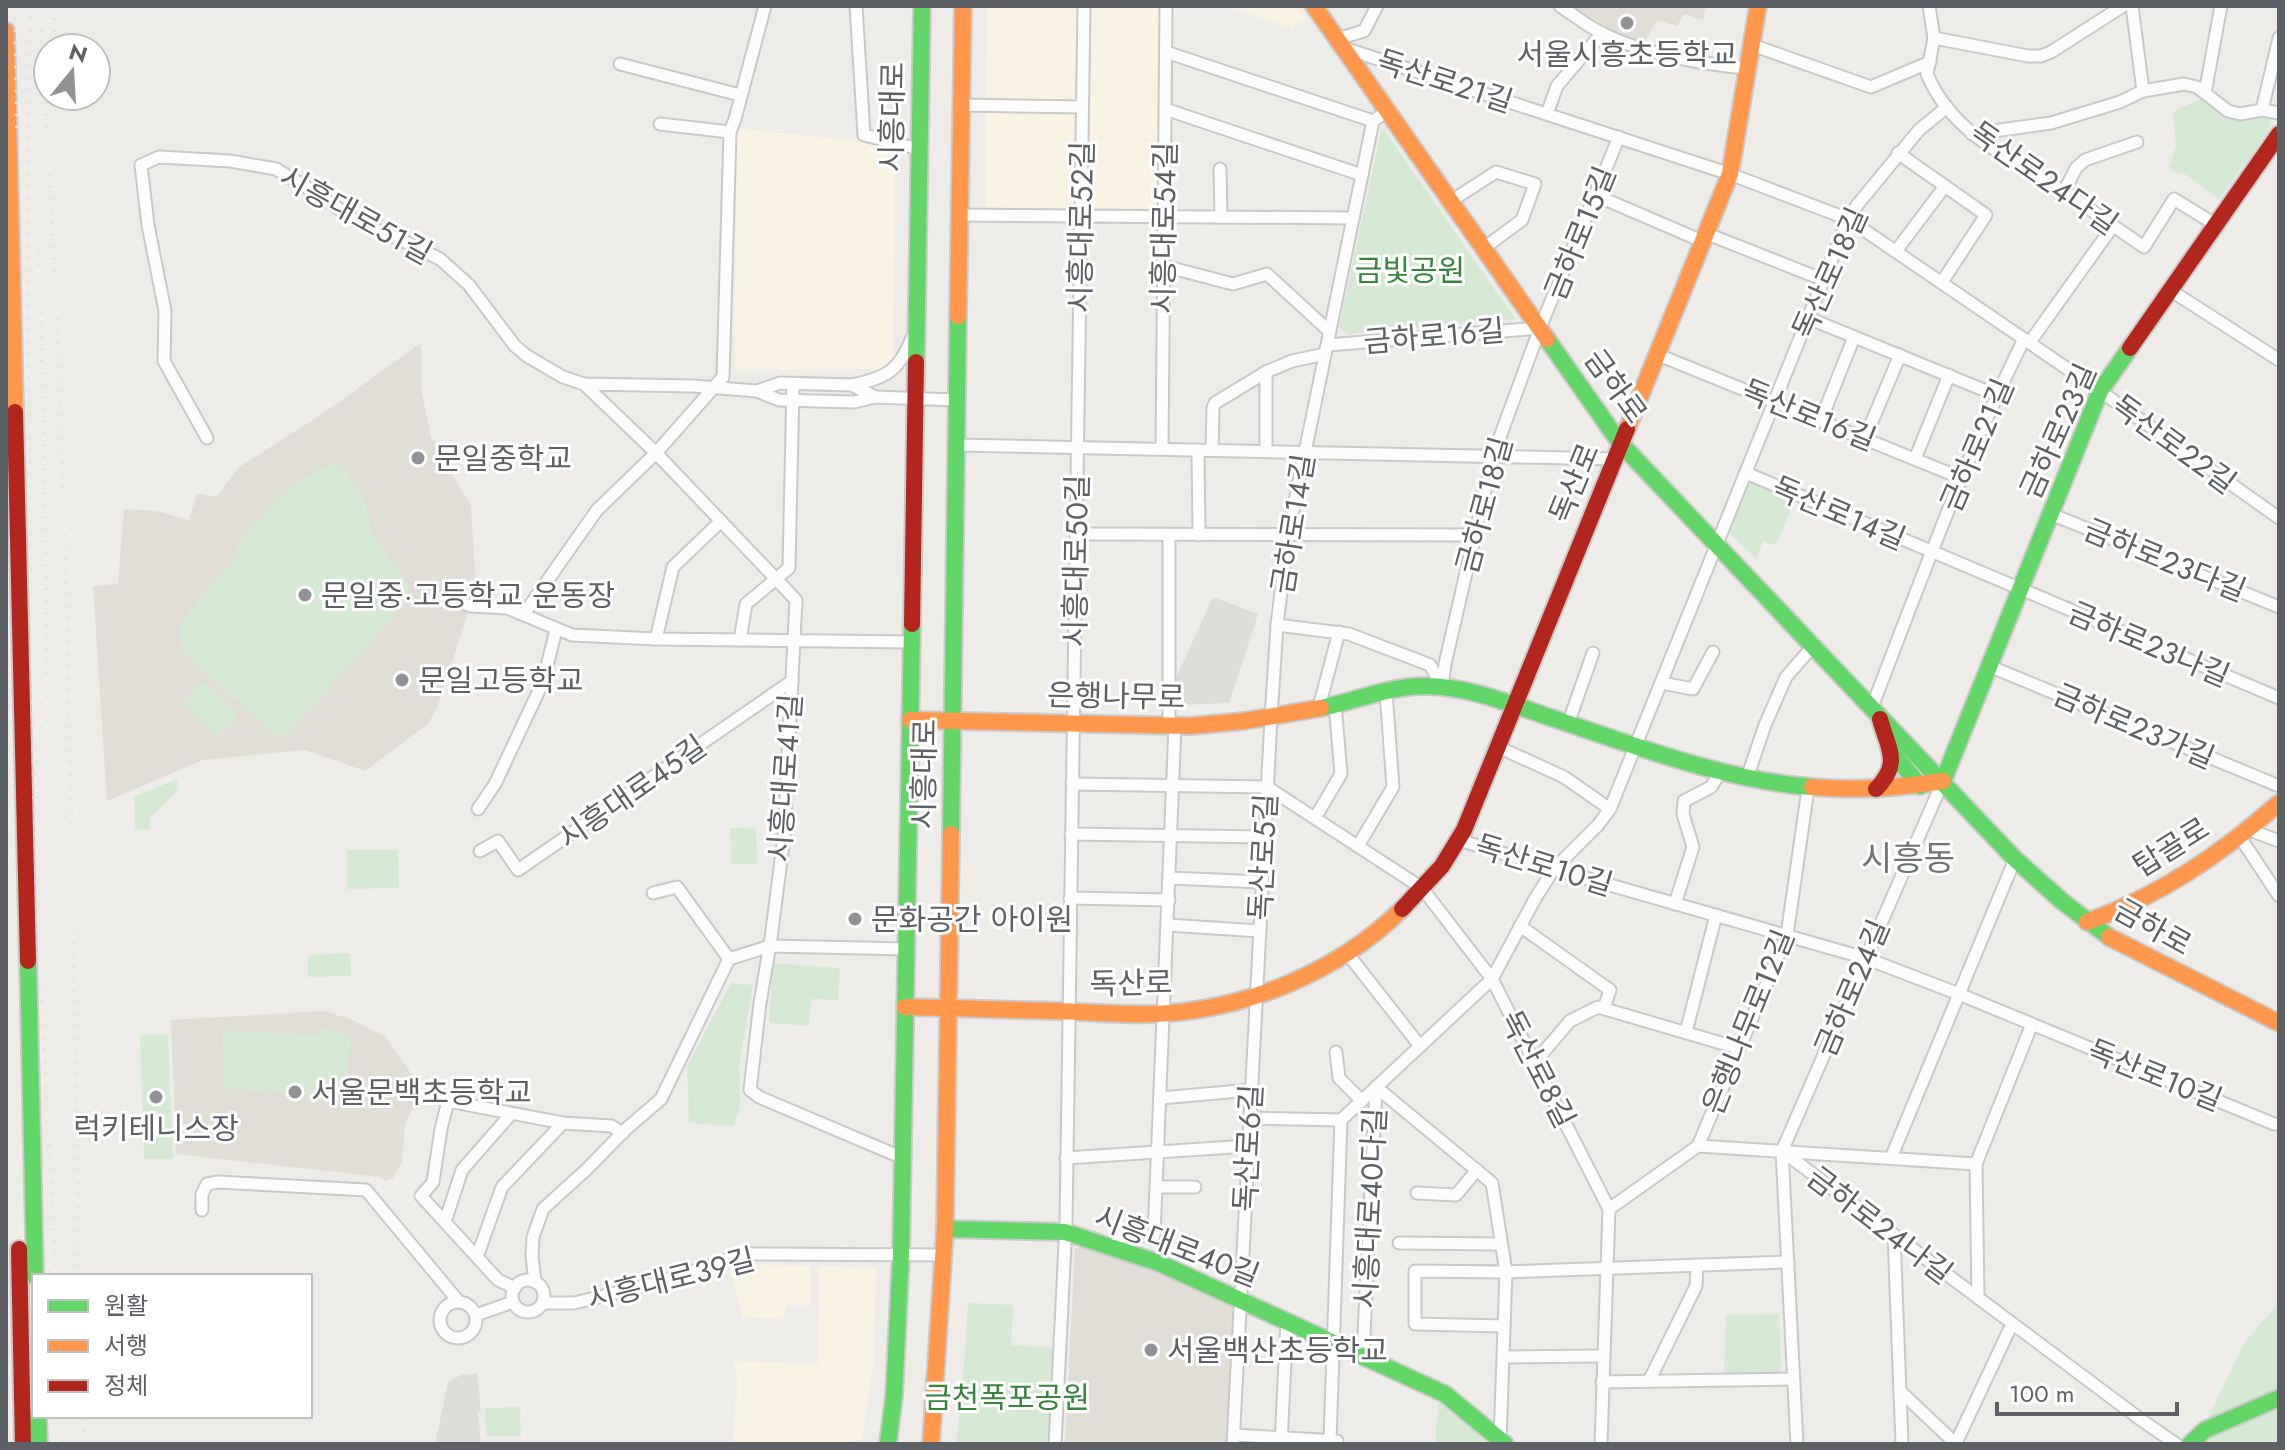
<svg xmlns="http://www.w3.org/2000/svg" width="2285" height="1450" font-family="Jost,'Noto Sans KR',sans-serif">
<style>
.commercial{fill:#f7f2e2}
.industrial{fill:#dfddd9}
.education{fill:#e1ded8}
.green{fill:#d6e9d4}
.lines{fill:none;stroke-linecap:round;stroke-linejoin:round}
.street-casing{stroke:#c9c9c9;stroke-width:15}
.fast-casing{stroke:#cacaca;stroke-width:20}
.slow-casing{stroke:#cacaca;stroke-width:20}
.jam-casing{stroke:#cacaca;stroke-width:20}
.street{stroke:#fcfcfc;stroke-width:11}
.fast{stroke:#63d668;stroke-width:16}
.slow{stroke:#ff974d;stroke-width:16}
.jam{stroke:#b3261e;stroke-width:16}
.rail{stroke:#e3e3e3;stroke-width:4;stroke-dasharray:2 10;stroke-linecap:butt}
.poi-dot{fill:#909294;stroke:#fff;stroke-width:3}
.labels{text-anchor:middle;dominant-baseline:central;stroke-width:6;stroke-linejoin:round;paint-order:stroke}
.poi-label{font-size:30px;fill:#5d6166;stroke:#fff;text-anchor:start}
.street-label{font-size:30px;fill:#5d6166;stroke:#fff}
.park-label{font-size:30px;fill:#35853a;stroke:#fff}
.quarter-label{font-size:34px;fill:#6e7378;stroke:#fff}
</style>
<rect width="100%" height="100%" fill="#eeece8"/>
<!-- commercial -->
<g class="commercial">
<path d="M987 6H1077L1074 205 1069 210 985 208Z"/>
<path d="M1091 6H1162L1159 207 1154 211 1093 210 1089 206Z"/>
<path d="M1226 6H1297L1307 20 1304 24 1296 21 1293 29Z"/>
<path d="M737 128 895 145 893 361 884 369H734Z"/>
<path d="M735 1264 811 1266V1305H788L784 1319 743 1317 730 1269V1266Z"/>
<path d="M819 1266 876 1268 873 1366 862 1439 829 1444H733L737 1386 734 1361 818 1364Z"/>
</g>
<!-- industrial -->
<g class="industrial">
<path d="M1213 597 1258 614 1229 703 1180 705 1174 703 1175 680Z"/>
<path d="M477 1373 481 1411H478L481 1444H435L448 1382 461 1375Z"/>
</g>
<!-- education -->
<g class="education">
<path d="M1572 6H1706L1703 20 1684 14 1677 26 1657 20 1644 43 1625 37Z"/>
<path d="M421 343V388L431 437 471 506 476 588 437 708 428 724 365 771 305 750 203 760 107 801 93 586 118 584 124 509 156 511 189 520 197 493 216 497 239 467 325 412Z"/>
<path d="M324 1011 353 1020 386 1037 415 1079 417 1100 405 1124 402 1162 393 1178 385 1181 381 1177 176 1154 171 1020Z"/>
<path d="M1083 1247 1156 1271 1233 1303 1228 1444H1065L1075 1248Z"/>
</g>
<!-- green -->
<g class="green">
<path d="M2208 95 2220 105 2268 115 2271 124 2268 132 2219 199 2185 174 2172 171 2169 168 2176 146 2173 115 2175 111Z"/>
<path d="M1382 127 1515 319 1347 334 1339 327Z"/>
<path d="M331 464 339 465 345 468 367 507 371 531 409 585 404 605 287 734 274 735 183 652 178 625 236 556 232 552C261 518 286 478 331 464Z"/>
<path d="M1747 483H1755L1795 499 1776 545 1763 541 1756 559 1731 535 1728 525Z"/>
<path d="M203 681 238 715 217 737 182 703Z"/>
<path d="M177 779 178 790 150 817V829H135L134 797Z"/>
<path d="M756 827 757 864H731L730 828Z"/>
<path d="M347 850H398L399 888 347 889Z"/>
<path d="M350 953 351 976 308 977V955Z"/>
<path d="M773 963 840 968 838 1000 811 999 809 1026 769 1023Z"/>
<path d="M731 983 753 985 739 1066 740 1107 734 1126 689 1123 687 1067Z"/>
<path d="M322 1029 351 1035 345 1099 224 1088 223 1031 317 1035Z"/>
<path d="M140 1035H168L173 1159H144Z"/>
<path d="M968 1303 1013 1305 1011 1345 1056 1348 1050 1444H956L964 1365Z"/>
<path d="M2279 1303V1444H2196L2244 1343Z"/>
<path d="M1779 1314 1781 1373 1724 1374 1726 1315Z"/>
<path d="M1439 1398 1488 1444H1435Z"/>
<path d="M520 1407 521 1436H486L485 1408Z"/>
</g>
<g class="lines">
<!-- street casing -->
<g class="street-casing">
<g id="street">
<path d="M856 6 864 135 919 149"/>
<path d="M1560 6C1574 15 1587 26 1602 33 1640 53 1705 65 1748 68"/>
<path d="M1929 6 1934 38 1927 74C1952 134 2010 158 2061 190 2089 208 2116 228 2144 247L2174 199 2216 225"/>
<path d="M2132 6 2143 91"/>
<path d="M1934 38 2028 56H2041L2051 52 2123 6"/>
<path d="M1337 39 1364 31 1377 6"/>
<path d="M1752 45 1871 87 1930 62"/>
<path d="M1344 48 1730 174 1848 219 2100 391 2279 518"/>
<path d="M1166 52 1373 121"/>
<path d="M620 64 740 95"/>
<path d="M2205 93 2221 6"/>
<path d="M961 105 1082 107"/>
<path d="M1165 109 1362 175"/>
<path d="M2262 110 2279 38"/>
<path d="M1547 114 1557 86 1602 33"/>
<path d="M660 124 730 132"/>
<path d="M1972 134 2051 123 2120 102 2143 91 2184 84 2197 87 2228 111 2240 114 2262 110 2279 113"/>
<path d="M1898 153 1986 215 1942 282"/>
<path d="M1220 169 1221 217"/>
<path d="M2064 192 2076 168 2085 160 2137 142"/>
<path d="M1595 195 1702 241"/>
<path d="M1451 201 1496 172 1535 184 1522 220 1484 248"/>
<path d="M960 215 1353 218"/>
<path d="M1705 233 1824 280"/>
<path d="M1896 251 1945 186"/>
<path d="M1164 266 1233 284 1267 274 1329 331"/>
<path d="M2170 290 2279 360"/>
<path d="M1808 318 1996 395"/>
<path d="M2030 342 2113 226"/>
<path d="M1327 345 1540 328"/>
<path d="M1656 354 1961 478"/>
<path d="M584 384 656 453 796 600 784 837 771 938 760 1003 750 1090 759 1097 903 1158"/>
<path d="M852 385C886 378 899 371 912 338"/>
<path d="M757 391 780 383 852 385 875 397"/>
<path d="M1821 420 1854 337"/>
<path d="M207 438 164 361 165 311 148 225 141 165 159 157 230 161 276 169 321 196 354 220 408 243 440 259 469 285 515 346 527 356 563 377 584 384 693 386 757 391 779 400 854 402 875 397 957 400"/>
<path d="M1865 438 1900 355"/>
<path d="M957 445 1614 459"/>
<path d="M1162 449 1166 6"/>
<path d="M1198 450 1199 535"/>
<path d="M1212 450 1213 408 1215 403 1266 372 1292 361 1325 354"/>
<path d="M1266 451V372"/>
<path d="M1915 459 1949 375"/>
<path d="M1746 473 2279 698"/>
<path d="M2051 514 2279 607"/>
<path d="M1076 534 1475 535"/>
<path d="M1169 535V726"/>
<path d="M444 597 471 606 507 608 572 635 656 639 911 642"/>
<path d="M524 614 597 510 656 453 723 377 730 132 735 119 765 6"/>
<path d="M1277 625 1349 634 1430 665 1442 686"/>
<path d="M656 639 673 567 721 521"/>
<path d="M740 640 746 604 789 568 793 384"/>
<path d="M1989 666 2279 786"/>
<path d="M1662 683 1693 689 1713 652"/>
<path d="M1442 687 1445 664 1493 456 1540 328 1619 137"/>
<path d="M1319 707 1339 632"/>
<path d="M1872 707C1920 583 1965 458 2024 339"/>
<path d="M1568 724 1593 653"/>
<path d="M1498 747 1564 777 1610 809"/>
<path d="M1747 778 1765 725 1786 677 1814 645"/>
<path d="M1072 784 1267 787 1422 888 1492 979 1609 1209 1601 1444"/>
<path d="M478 809 495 784 543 682 556 630"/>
<path d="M1315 818 1341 774 1335 704"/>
<path d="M2247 829 2279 841"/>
<path d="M1071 834 1264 837"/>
<path d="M2240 837 2279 896"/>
<path d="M1459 840 1554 869 1865 958 1959 994 2274 1124H2279"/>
<path d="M1358 846 1393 787 1386 692"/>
<path d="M480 851 498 841 518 870 792 681"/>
<path d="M1170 878 1262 882"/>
<path d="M653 893 677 887 729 959"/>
<path d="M1070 898 1169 900"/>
<path d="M1675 904 1693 847 1683 814 1684 801 1711 787 1721 771"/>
<path d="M1168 925 1259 931"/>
<path d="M1520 926 1610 990 1604 1008"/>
<path d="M1347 953 1420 1046"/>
<path d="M1686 1032 1716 915"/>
<path d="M1336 1052 1339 1078 1362 1101"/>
<path d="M1535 1062 1570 1021 1598 1007 1738 1048"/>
<path d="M1376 1087 1492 1183 1506 1272 1500 1441"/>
<path d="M1161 1098 1251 1090"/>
<path d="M1249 1118 1341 1120 1492 979 1536 897 1554 869 1598 825 1610 809 1848 219 1858 204 1919 130 1947 107"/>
<path d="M1698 1146 1976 1164"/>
<path d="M1782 1151 2140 1419 2176 1444"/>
<path d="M1066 1158 1248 1146"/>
<path d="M1891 1158 2015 859"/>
<path d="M1156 1187H1195"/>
<path d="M1417 1193 1456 1195 1477 1170"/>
<path d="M1609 1209 1698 1146 1787 935 1808 789"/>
<path d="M202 1210V1194L207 1184 218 1182 366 1190 459 1302"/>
<path d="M445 1222 462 1170 511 1114"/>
<path d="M1894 1235 1902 1444"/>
<path d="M1399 1243 1501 1244"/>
<path d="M1115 1248 1119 1236H1154L1175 726"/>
<path d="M477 1257 502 1187 563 1123"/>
<circle cx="528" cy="1296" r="16"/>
<path d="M535 1282 532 1256 533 1237 543 1209 587 1169 626 1129 661 1099 729 959 770 946 906 949"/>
<path d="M515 1288 498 1280 421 1196 433 1182 441 1129 448 1101 563 1123 611 1126 623 1133"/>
<path d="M1978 1298 1976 1164 2032 1024"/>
<circle cx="458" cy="1320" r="18"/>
<path d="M543 1303H574L599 1297 660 1282 745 1254 944 1255"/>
<path d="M476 1315 513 1302"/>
<path d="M1504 1326 1415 1324V1271L1506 1272 1788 1262"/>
<path d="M1363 1355 1376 1087"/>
<path d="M1503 1357 1603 1356"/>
<path d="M1649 1381 1696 1286 1697 1265"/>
<path d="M1602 1382 1793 1379"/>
<path d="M1900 1391 1956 1444"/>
<path d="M1234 1435 1337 1441V1444"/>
<path d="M1330 1440 1341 1120"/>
<path d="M1956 1443 2012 1324"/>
<path d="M1055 1444 1066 1224 1084 6"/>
<path d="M1233 1444 1271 718 1277 625 1288 535 1373 121 1387 111"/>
<path d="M1281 1444 1287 1320"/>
<path d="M1797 1444 1782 1151 1943 781"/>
</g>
</g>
<!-- fast casing -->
<g class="fast-casing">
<g id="fast">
<path d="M1547 339 1620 443 2015 859 2063 902 2109 937"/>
<path d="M916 362 922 6"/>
<path d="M1321 708C1356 701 1392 685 1428 686 1471 687 1513 705 1552 718 1636 746 1723 780 1812 787"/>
<path d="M1891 751 1920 786"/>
<path d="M1943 781 2100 391 2130 348"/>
<path d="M951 834 958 316"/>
<path d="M28 961 35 1276"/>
<path d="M945 1229 1065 1232 1159 1263 1445 1394 1505 1444"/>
<path d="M38 1416 39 1444"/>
<path d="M888 1444 894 1396 901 1254 912 624"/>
<path d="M2190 1444 2205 1430 2279 1398"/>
</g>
</g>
<!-- slow casing -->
<g class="slow-casing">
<g id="slow">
<path d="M1314 6 1547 339"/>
<path d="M6 31 15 412"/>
<path d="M958 316 963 6"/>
<path d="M1627 429 1730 174 1758 6"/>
<path d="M910 720 1190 726 1244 721 1321 708"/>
<path d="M1812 787C1857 791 1899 788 1943 781"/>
<path d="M2087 922C2161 895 2220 855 2279 803"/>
<path d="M2109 937 2279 1023"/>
<path d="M905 1007C956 1008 1007 1010 1057 1011 1089 1012 1123 1015 1155 1014 1245 1010 1337 973 1402 909"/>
<path d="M931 1444 945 1229 951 834"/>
</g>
</g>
<!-- jam casing -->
<g class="jam-casing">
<g id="jam">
<path d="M2130 348 2279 134"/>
<path d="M15 412 28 961"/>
<path d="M912 624 916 362"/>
<path d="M1876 789C1902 763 1888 749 1880 719"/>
<path d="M1402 909 1442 866 1464 830 1627 429"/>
<path d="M19 1249 23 1444"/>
</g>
</g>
<!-- street -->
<use href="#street" class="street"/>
<!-- fast -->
<use href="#fast" class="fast"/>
<!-- slow -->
<use href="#slow" class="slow"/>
<!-- jam -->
<use href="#jam" class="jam"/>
<!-- rail -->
<g class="rail">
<path d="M15 6 17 129"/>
<path d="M40 6 57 315 67 608 78 1192 77 1276"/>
<path d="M54 6V48"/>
<path d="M30 17 27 267 33 736 38 933 56 1276"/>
<path d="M39 252 44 434 48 740"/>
<path d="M63 1416 64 1444"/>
<path d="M84 1444 85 1416"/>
</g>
</g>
<!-- markers -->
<g class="poi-dot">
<circle cx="1627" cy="23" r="8"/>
<circle cx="418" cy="458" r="8"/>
<circle cx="305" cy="595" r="8"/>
<circle cx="402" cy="680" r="8"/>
<circle cx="855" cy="919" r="8"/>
<circle cx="295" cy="1092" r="8"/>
<circle cx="156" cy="1097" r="8"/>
<circle cx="1151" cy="1350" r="8"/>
</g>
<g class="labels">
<!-- poi labels -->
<g class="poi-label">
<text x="1627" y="54" text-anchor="middle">서울시흥초등학교</text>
<text x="434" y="458">문일중학교</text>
<text x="321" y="595">문일중·고등학교 운동장</text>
<text x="418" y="680">문일고등학교</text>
<text x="871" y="919">문화공간 아이원</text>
<text x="311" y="1092">서울문백초등학교</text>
<text x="156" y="1128" text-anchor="middle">럭키테니스장</text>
<text x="1167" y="1350">서울백산초등학교</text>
</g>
<!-- street labels -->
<g class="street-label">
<text transform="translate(1445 81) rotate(18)">독산로21길</text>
<text transform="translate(892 117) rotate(-89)">시흥대로</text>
<text transform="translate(2044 178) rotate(35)">독산로24다길</text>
<text transform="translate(356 215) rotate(29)">시흥대로51길</text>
<text transform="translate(1081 227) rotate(-89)">시흥대로52길</text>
<text transform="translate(1164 228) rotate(-89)">시흥대로54길</text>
<text transform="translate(1580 233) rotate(-68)">금하로15길</text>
<text transform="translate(1830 273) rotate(-66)">독산로18길</text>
<text transform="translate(1434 336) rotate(-5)">금하로16길</text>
<text transform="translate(1616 386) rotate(54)">금하로</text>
<text transform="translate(1809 415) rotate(22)">독산로16길</text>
<text transform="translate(2058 431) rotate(-66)">금하로23길</text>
<text transform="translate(2174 444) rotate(36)">독산로22길</text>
<text transform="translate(1977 445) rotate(-67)">금하로21길</text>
<text transform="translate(1574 483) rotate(-68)">독산로</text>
<text transform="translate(1484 505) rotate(-75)">금하로18길</text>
<text transform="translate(1839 513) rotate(23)">독산로14길</text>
<text transform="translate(1293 524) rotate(-81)">금하로14길</text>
<text transform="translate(2165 560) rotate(22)">금하로23다길</text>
<text transform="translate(1076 561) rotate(-89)">시흥대로50길</text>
<text transform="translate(2149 644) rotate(23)">금하로23나길</text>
<text transform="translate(1116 696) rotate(1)">은행나무로</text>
<text transform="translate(2134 726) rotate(23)">금하로23가길</text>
<text transform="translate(924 774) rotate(-89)">시흥대로</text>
<text transform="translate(785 778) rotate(-86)">시흥대로41길</text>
<text transform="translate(632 792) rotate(-35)">시흥대로45길</text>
<text transform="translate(2171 847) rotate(-32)">탑골로</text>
<text transform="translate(1263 857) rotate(-87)">독산로5길</text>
<text transform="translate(1544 865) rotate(17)">독산로10길</text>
<text transform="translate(2153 927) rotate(29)">금하로</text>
<text transform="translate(1131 983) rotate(-1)">독산로</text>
<text transform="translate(1852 988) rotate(-67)">금하로24길</text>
<text transform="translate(1748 1022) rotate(-68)">은행나무로12길</text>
<text transform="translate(1538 1069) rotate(63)">독산로8길</text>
<text transform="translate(2155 1075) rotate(22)">독산로10길</text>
<text transform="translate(1248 1148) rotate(-87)">독산로6길</text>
<text transform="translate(1370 1208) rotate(-87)">시흥대로40다길</text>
<text transform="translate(1880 1225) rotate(37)">금하로24나길</text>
<text transform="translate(1177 1246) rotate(21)">시흥대로40길</text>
<text transform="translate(671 1279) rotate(-14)">시흥대로39길</text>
</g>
<!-- park labels -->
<g class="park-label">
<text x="1410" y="270">금빛공원</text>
<text x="1007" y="1397">금천폭포공원</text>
</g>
<!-- quarter labels -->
<g class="quarter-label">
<text x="1908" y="858">시흥동</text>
</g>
</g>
<!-- border -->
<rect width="2285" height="1450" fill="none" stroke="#5d6166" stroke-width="16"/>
<!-- legend -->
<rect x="32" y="1274" width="280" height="144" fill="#ffffff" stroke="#bec0c2" stroke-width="2"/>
<rect x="48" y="1300" width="40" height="12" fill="#63d668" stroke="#bec0c2" stroke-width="2"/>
<text x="104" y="1314" font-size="24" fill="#5d6166">원활</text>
<rect x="48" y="1340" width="40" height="12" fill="#ff974d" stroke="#bec0c2" stroke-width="2"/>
<text x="104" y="1354" font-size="24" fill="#5d6166">서행</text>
<rect x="48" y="1380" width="40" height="12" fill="#b3261e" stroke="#bec0c2" stroke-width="2"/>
<text x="104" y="1394" font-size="24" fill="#5d6166">정체</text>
<!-- north arrow -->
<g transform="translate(72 72) rotate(18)"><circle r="38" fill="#ffffff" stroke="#bec0c2" stroke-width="2"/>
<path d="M0-6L14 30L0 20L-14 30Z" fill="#909294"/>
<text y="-12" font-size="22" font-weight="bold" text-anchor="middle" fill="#5d6166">N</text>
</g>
<!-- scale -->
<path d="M1997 1402v12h180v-12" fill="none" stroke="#5d6166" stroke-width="4"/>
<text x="2009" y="1402" font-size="24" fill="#5d6166" stroke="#ffffff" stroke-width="6" paint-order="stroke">100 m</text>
</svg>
